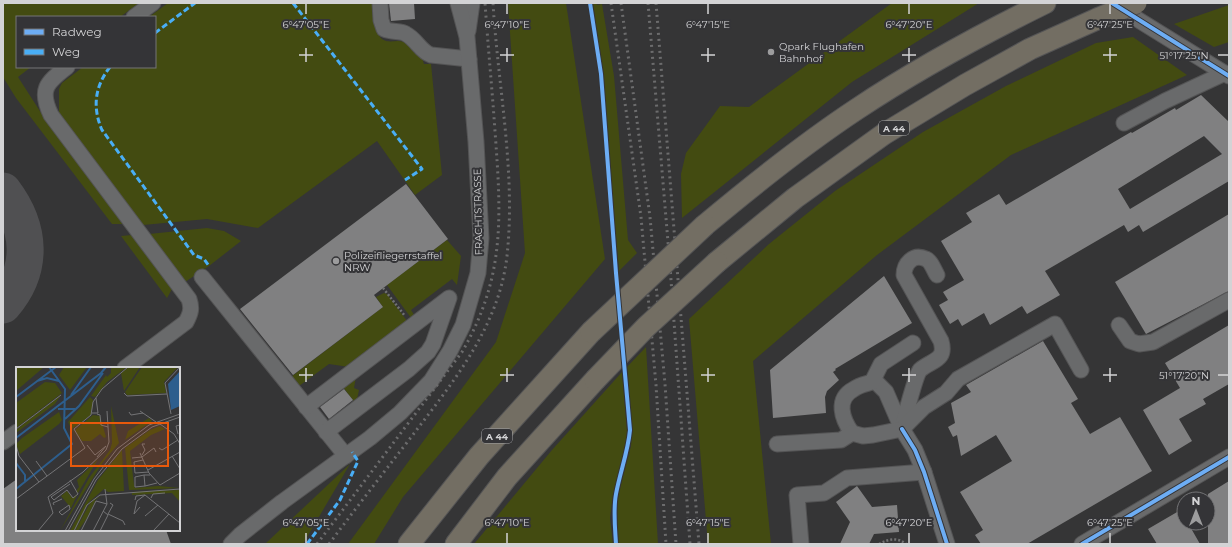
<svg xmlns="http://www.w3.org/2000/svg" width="1232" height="547" font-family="Montserrat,sans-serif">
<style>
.green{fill:#434b11}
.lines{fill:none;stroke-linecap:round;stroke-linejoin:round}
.taxiway{stroke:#505052;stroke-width:37}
.building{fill:#808081;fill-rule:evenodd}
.minor-casing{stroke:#545455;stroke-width:17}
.highway-casing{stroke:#545455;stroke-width:23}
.path{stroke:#717273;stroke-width:2.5;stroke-dasharray:2 2;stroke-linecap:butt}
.minor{stroke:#696a6b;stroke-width:15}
.highway{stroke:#736e63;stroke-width:21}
.rail{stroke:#6c6c6d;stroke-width:3;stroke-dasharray:2 4;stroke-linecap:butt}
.highway-bridge-casing{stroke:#545455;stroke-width:23;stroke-linecap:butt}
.highway-bridge{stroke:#736e63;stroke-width:21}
.quiet{stroke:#49aef6;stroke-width:3;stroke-dasharray:6 3;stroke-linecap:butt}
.cycleway-casing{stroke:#343437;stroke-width:6}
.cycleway{stroke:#6dadf4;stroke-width:4}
.ticks{fill:none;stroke:#d3d3d5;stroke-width:1.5}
.poi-dot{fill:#9c9c9d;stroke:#343437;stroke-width:1.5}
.labels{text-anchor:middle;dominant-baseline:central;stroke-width:4;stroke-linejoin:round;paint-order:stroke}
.shield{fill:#343437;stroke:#a3a3a6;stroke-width:1}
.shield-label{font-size:9px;font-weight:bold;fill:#d3d3d5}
.poi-label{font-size:10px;fill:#d3d3d5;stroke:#343437;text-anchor:start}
.street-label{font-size:10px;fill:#d3d3d5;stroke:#343437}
.inset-river{fill:none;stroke:#2d5e8d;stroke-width:2}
.inset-road{fill:none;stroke:#747476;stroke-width:1}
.view{fill:#e8590c;fill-opacity:0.15;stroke:#e8590c;stroke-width:2}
.inset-edge{fill:none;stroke:#d3d3d5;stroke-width:2}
.ticks-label{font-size:10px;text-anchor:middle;fill:#d3d3d5;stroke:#343437;stroke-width:4;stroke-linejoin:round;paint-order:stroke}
</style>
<rect width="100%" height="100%" fill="#353536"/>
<!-- green -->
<g class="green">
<path d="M3 3H139L120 17H17V67H31L18 77 45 119 123 224H112L16 98 3 77Z"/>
<path d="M168 3H373C374 13 373 28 380 37 387 45 395 39 404 42 413 45 422 55 424 64H431L442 175 415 195 377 141 258 228 207 219 143 225 59 114V89L62 83 83 67H155V17H149Z"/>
<path d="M508 3H566L605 259 403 497 374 544H348L496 342 525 253Z"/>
<path d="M593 3H596L597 5 602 4 614 76 628 240 637 253 619 271 602 75Z"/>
<path d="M892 3H979L852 82 682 218 681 174 686 153 720 106 749 107Z"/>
<path d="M1229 5V42L1214 47 1174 24Z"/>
<path d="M1133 37 1187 75 1011 155 877 255 753 361 771 544H708L689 319 769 244 835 191 923 132 1006 86 1096 43Z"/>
<path d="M207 228 224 231 241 241 209 266 185 282 149 234Z"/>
<path d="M132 235 172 289 167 298 121 236Z"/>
<path d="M447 240 461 256 457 285 452 279 411 310 416 318 414 322 387 285Z"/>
<path d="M384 293 387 294 410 325 349 367 329 364 299 386 291 377 383 307 376 297Z"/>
<path d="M646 347 658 544H618L616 518 618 496 631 446 632 432 627 367Z"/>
<path d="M622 372 627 431 626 445 613 496 610 518 613 544H474L552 450Z"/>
<path d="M356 377 354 388 359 390 356 404 343 387Z"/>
<path d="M350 464 303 544H265Z"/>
</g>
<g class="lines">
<!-- taxiway -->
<path class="taxiway" d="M3 191C31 228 34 269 3 305"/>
</g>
<!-- building -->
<g class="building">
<path d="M389 3H414L415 19 391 21Z"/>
<path d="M1201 95 1229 122V181L1143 232 1139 225 1128 232 1124 225 1045 271 1060 295 1027 314 1022 306 990 325 984 313 962 326 958 319 950 324 939 305 948 300 943 292 964 280 941 241 972 222 966 213 999 194 1006 205 1131 132 1132 133 1175 108 1176 110ZM1204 136 1222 154 1130 209 1118 189Z"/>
<path d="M406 184 448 239 374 295 383 307 293 375 240 309Z"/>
<path d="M1229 214V291L1146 334 1115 282Z"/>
<path d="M884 276 912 323 835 369 836 370 833 372 839 380 827 391 825 397 826 413 773 418 770 370Z"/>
<path d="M1229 325V384L1203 399 1206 404 1179 419 1192 441 1169 455 1143 410 1180 388 1165 363Z"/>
<path d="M1043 341 1078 399 1071 403 1090 434 1120 417 1152 471 1027 544H981L975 535 983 530 960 492 1012 461 996 435 961 456 957 435 953 437 948 427 955 423 951 403 971 392 966 385Z"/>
<path d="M344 389 353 400 329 419 320 407Z"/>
<path d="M17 479V530H166L171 544H3V489Z"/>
<path d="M1229 481V544H1208V494Z"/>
<path d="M857 486 872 507 897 505 899 532 874 534 869 544H840L850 522 836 502Z"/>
<path d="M1184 508V523H1188L1200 544H1157L1148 529Z"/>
</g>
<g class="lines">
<!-- minor casing -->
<g class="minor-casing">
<g id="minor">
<path d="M380 3 381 20 384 29C393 33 400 30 406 34 416 39 421 52 431 55L469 59"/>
<path d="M1116 6 1229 76"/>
<path d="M134 17 153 3"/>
<path d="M468 31 472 3"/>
<path d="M67 67C46 83 39 90 51 115L189 299C192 308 191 313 186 322L125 368"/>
<path d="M1124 123 1165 101 1225 73"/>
<path d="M202 277 346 456"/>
<path d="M1119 325 1130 341 1139 344 1153 342 1229 300"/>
<path d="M874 380 886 392 902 429 915 450 924 472 947 544"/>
<path d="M306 407 449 298 433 344 428 352 409 369 326 432"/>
<path d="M902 428C905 418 915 376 920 370 931 360 947 361 941 341L904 275C904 264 913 253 926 259 931 261 934 270 937 275"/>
<path d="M852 433C842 419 835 399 854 389 859 385 866 384 872 382L881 364 913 343"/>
<path d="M3 442 17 432"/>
<path d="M777 444 841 440 852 433 863 436 873 435 902 429 924 407 946 393 958 379 1055 324 1081 370"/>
<path d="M231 544 240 535 282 502 370 438 400 413 431 381 450 351 463 325 478 273 481 238 476 142 467 37 458 3"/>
<path d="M801 544 797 495 824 493 847 478 924 472"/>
<path d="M1082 544 1229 457"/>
</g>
</g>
<!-- highway casing -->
<g class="highway-casing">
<g id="highway">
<path d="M705 225C754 184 804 144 857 109 917 69 980 35 1045 3"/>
<path d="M717 262 795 198 884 134 965 85 1030 49 1097 19"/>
<path d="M409 544 479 456 591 332"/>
<path d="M456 544 507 477 595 380"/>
</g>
</g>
<!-- path -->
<g class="path">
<path d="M383 288 405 316"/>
<path d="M879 544C888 539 898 537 906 544"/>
</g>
<!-- minor -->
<use href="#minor" class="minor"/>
<!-- highway -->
<use href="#highway" class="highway"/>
<!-- rail -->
<g class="rail">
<path d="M611 3 641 217 656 385 666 544"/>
<path d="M621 3 650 217 665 384 676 544"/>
<path d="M648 3 670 266 690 544"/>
<path d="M656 3 699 544"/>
<path d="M317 544 462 352C506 276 501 215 495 131 492 88 488 46 485 3"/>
<path d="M329 544C356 508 384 472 412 436 453 382 499 327 507 256 516 172 498 87 493 3"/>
</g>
<!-- highway-bridge casing -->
<g class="highway-bridge-casing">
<g id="highway-bridge">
<path d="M1097 19 1136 3"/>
<path d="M591 332 705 225"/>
<path d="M595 380 646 327 717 262"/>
</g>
</g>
<!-- highway-bridge -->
<use href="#highway-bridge" class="highway-bridge"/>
<!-- quiet -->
<g class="quiet">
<path d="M293 3 422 169 405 180"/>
<path d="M155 33 195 3"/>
<path d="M110 67C95 86 92 107 102 130L194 255 204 259 209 266"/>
<path d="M307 544 340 500 358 461 352 452"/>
</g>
<!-- cycleway casing -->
<g class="cycleway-casing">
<g id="cycleway">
<path d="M590 3 601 74 616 273 630 430C628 452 620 472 616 494 613 510 615 527 616 544"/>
<path d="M1112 3 1229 76"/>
<path d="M902 429 915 450 924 472 947 544"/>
<path d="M1082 544 1229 457"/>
</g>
</g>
<!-- cycleway -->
<use href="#cycleway" class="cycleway"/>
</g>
<!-- ticks -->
<path class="ticks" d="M306 4V14M507 4V14M708 4V14M909 4V14M1110 4V14M306 48V62M507 48V62M708 48V62M909 48V62M1110 48V62M299 55H313M500 55H514M701 55H715M902 55H916M1103 55H1117M1218 55H1228M306 368V382M507 368V382M708 368V382M909 368V382M1110 368V382M299 375H313M500 375H514M701 375H715M902 375H916M1103 375H1117M1218 375H1228M306 533V543M507 533V543M708 533V543M909 533V543M1110 533V543"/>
<!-- markers -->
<g class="poi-dot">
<circle cx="771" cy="52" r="4"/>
<circle cx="336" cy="261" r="4"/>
</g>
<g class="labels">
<!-- shield labels -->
<g class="shield">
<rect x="879" y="121" width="30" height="14" rx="3"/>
<rect x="482" y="429" width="30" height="14" rx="3"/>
</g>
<g class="shield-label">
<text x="894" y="128">A 44</text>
<text x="497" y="436">A 44</text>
</g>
<!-- poi labels -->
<g class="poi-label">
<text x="779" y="46">Qpark Flughafen<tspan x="779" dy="12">Bahnhof</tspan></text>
<text x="344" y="255">Polizeifliegerrstaffel<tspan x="344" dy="12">NRW</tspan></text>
</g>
<!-- street labels -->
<g class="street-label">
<text transform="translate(478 212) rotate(-91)">FRACHTSTRASSE</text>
</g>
</g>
<!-- overview -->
<g transform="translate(16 367)">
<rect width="164" height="164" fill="#353536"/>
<path d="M0 0H28L0 24ZM48 0H71L54 23 43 8ZM95 0H111L91 15 79 30 75 29 90 8 91 10 95 6ZM113 0H124L108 24 105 6ZM126 0H162L148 15 150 26 111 28 109 25ZM29 15 39 16 46 26 0 61V36ZM45 28 39 37 0 66V63ZM74 30 77 33 75 48 56 62 64 73 56 63 52 55ZM95 39 103 76 87 95 44 164 73 111 94 83 96 76ZM43 45 46 53 43 57 4 87 0 77 6 71ZM77 48 84 49 90 70 88 71 84 67 75 74H66L59 63ZM133 51 136 54 109 73 112 64ZM144 59 149 62 135 68 114 84 118 118 119 121 142 119 164 121 113 123 109 81 134 63ZM106 83 108 124 92 125 88 122 73 135 58 164H54L82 113ZM82 92 62 126 55 141 45 129 51 124 56 131 62 127 60 124 63 120 61 113ZM164 123V135L156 126 116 128V125ZM87 129 80 132 71 151 62 164H59L73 138 78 132Z" fill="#434b11"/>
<path d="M164 4V39L155 43 152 17Z" fill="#2d5e8d"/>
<path class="inset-river" d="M21 14 31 11 43 14M55 28 75 0M0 30 40 0M42 42H59M49 52 63 39 87 6M0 71 85 6 90 0M0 96 9 108V114M0 122 56 77 48 61 49 22 33 0"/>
<path class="inset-road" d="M108 26 111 29 151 27M124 44 140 55M113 45 115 48 127 46M76 46H82L80 31M81 47 84 48 85 58 92 60M155 47 149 16 164 0M144 57 158 67 164 77M0 62 45 28M162 67 160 59 164 58M0 78 3 89 23 115M71 78 79 88M143 81 146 83 162 73M124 86 133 106 144 118 164 106M79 88 90 79 81 90M126 88 129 83 126 77H129M156 89 164 102M116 91 126 90 138 81 140 85M127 93 118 95 119 106 133 105M20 94 31 109M132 103 164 85M128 108 119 110V120L129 119M134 108H128L129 119 141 116M54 117 35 130 38 133 51 123 57 131 62 127 54 113M135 131 137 127 149 126M0 132 69 81 58 62 75 48 77 35 86 22 112 0M119 133 120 129 129 128 164 156M94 136 97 138 92 147 107 154 109 158M38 138 37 136 46 132M53 138 54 142 46 148 43 145ZM124 140 118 147 121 134 129 128M129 149 142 138M22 164 37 146 32 130 67 105 90 83 93 75 91 44M49 164 78 112 101 82 133 58 164 47M52 164 80 113 106 82 136 60 164 50M58 164 71 138 84 128 164 122M65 164 80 134 91 137M77 164 91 137 89 122M84 164 92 148 87 144M137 164 153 147"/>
<path class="view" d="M55 56H152V99H55Z"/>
<rect width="164" height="164" class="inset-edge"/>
</g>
<g class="ticks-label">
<text x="306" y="28">6°47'05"E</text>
<text x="507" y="28">6°47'10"E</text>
<text x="708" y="28">6°47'15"E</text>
<text x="909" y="28">6°47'20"E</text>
<text x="1110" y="28">6°47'25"E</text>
<text x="1184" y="59">51°17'25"N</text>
<text x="1184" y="379">51°17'20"N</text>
<text x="306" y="526">6°47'05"E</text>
<text x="507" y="526">6°47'10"E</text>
<text x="708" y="526">6°47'15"E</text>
<text x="909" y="526">6°47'20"E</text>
<text x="1110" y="526">6°47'25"E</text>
</g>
<!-- border -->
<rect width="1232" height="547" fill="none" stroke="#d3d3d5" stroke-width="8"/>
<!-- legend -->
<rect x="16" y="16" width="140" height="52" fill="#343437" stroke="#747476"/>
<rect x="24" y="29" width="20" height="6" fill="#6dadf4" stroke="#747476"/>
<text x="52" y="36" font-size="12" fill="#d3d3d5">Radweg</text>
<rect x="24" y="49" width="20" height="6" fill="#49aef6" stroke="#747476"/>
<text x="52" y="56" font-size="12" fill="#d3d3d5">Weg</text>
<!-- north arrow -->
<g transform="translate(1196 511)"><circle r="19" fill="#343437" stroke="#747476"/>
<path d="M0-3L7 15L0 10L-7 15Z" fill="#9c9c9d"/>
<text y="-6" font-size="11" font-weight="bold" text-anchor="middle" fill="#d3d3d5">N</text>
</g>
</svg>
